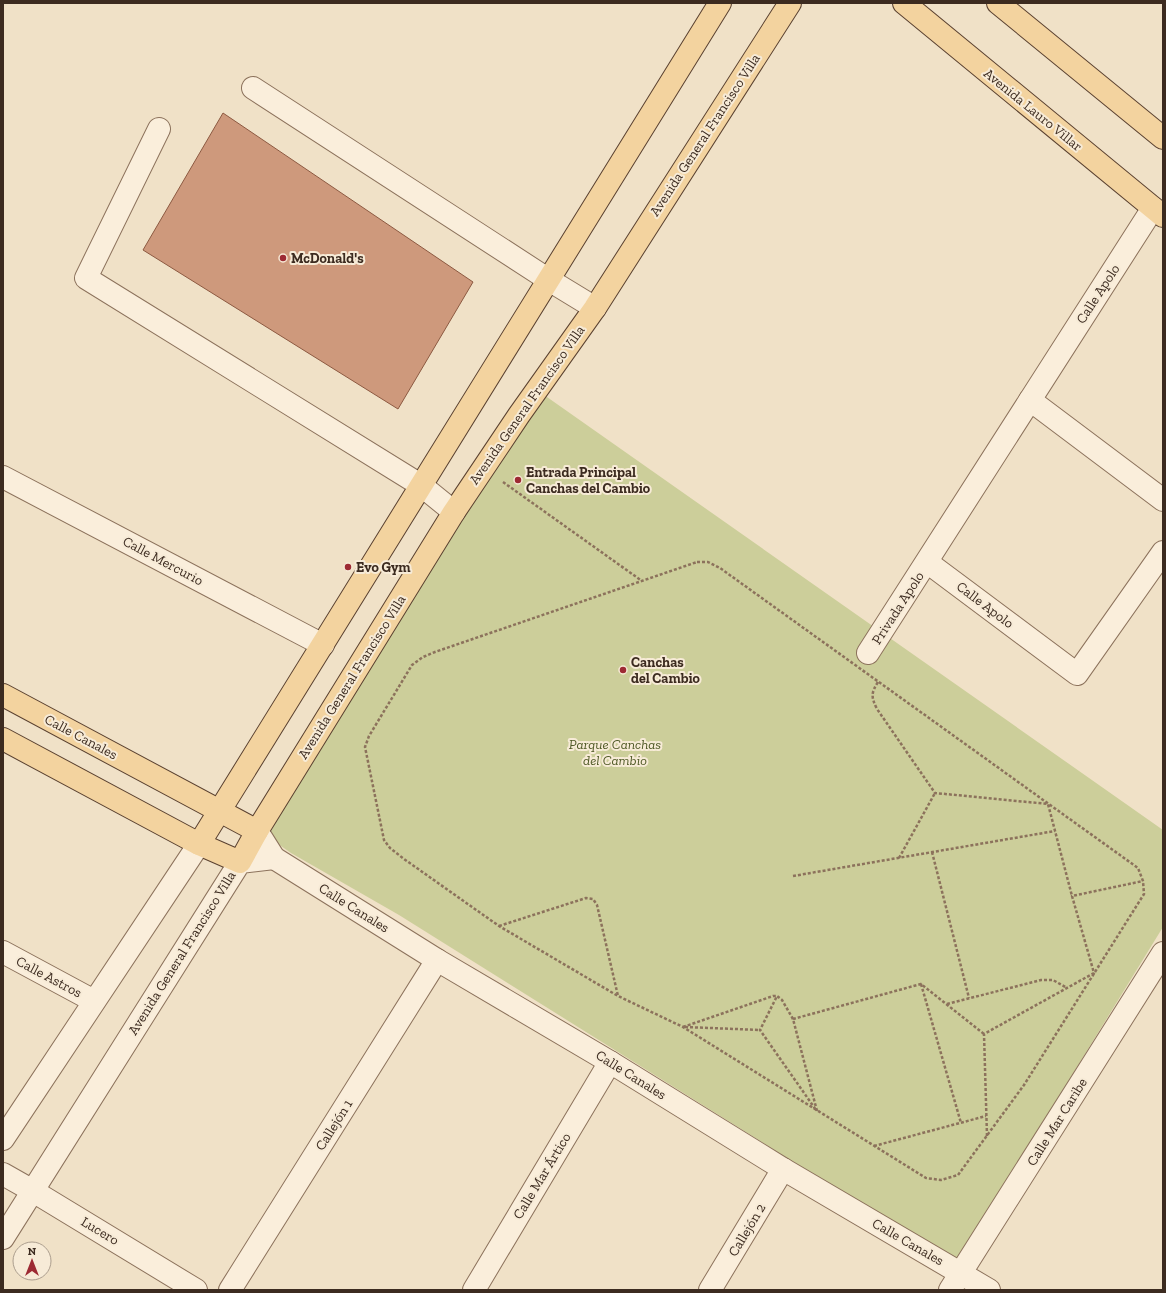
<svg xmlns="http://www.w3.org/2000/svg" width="1166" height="1293" font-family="'Zilla Slab',serif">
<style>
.green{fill:#ccce9a}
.building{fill:#ce997c;stroke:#8c5941}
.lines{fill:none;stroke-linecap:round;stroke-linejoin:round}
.minor-casing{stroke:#8c725c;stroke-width:24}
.major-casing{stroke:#5a4130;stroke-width:24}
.path{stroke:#8c725c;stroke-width:2.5;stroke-dasharray:3 2;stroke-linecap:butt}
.minor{stroke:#faeedb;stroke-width:22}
.major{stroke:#f3d39f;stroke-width:22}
.poi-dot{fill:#9d2a33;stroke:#f7ebd7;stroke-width:1.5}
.labels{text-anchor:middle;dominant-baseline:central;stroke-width:4;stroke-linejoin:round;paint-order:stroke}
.street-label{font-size:14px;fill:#3c2b20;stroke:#f7ebd7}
.poi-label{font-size:14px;font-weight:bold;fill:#3c2b20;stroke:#f7ebd7;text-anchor:start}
.park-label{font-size:14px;font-style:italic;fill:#4f5926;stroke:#f7ebd7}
</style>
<rect width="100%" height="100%" fill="#f0e1c7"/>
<!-- green -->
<path class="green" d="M537 390 1163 830V927L956 1264 790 1161 757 1139 399 915 291 853 268 837 319 742Z"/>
<!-- building -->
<path class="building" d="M223 113 473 282 398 409 143 250Z"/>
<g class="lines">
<!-- minor casing -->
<g class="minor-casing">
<g id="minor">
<path d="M253 88 549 280 595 308"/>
<path d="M159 129 86 278 422 486 454 512"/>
<path d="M1030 400 1163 500"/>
<path d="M3 477 323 645"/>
<path d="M927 562 1077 674 1163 552"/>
<path d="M868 653 1153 208"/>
<path d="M257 831 274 858 437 960 610 1062 783 1169 989 1290"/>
<path d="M3 952 94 1001"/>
<path d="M3 1139 199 844"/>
<path d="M3 1174 33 1191 196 1290"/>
<path d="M3 1238 240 862 274 858"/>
<path d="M230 1290 437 960"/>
<path d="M474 1290 610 1062"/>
<path d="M710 1290 783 1169"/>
<path d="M950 1290 1163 953"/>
</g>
</g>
<!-- major casing -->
<g class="major-casing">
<g id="major">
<path d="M904 3 1163 216"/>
<path d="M998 3 1163 138"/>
<path d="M3 695 257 831"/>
<path d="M3 739 199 844 240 862 257 831 454 512 519 415 595 308 790 3"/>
<path d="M199 844 720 3"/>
</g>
</g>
<!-- path -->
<g class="path">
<path d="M503 482 642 581"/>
<path d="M697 562H708L720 568 1138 868 1143 881 1144 894 1024 1085 958 1175 941 1180 926 1178 683 1027 618 996 499 926 404 859 390 848 384 840 365 747 369 736 412 665 423 657 435 652Z"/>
<path d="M878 682C871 693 871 697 877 709L935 793 1048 804 1072 896"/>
<path d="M932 852 969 998"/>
<path d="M899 858 935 793"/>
<path d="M793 876 1055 831"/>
<path d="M499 926 586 898 593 899 597 905 618 996"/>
<path d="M921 984 961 1123"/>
<path d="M947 1004 1041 980H1053L1067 988"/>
<path d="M793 1019 782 1000 777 996 760 1030 816 1110"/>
<path d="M683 1027 773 996H777"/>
<path d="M685 1027 760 1030"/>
<path d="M817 1111 793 1019 921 984 984 1034"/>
<path d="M987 1136 984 1034 1094 973 1072 896 1143 881"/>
<path d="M874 1146 986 1116"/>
</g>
<!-- minor -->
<use href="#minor" class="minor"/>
<!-- major -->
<use href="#major" class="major"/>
</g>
<!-- markers -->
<g class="poi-dot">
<circle cx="283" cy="258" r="4"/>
<circle cx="518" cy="480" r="4"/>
<circle cx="348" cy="567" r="4"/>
<circle cx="623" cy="670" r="4"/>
</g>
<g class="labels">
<!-- street labels -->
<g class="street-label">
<text transform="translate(1033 110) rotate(39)">Avenida Lauro Villar</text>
<text transform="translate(705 135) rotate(-57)">Avenida General Francisco Villa</text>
<text transform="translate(1098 294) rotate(-57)">Calle Apolo</text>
<text transform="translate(527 405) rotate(-55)">Avenida General Francisco Villa</text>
<text transform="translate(163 561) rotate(28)">Calle Mercurio</text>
<text transform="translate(985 605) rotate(37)">Calle Apolo</text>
<text transform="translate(898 608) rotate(-57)">Privada Apolo</text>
<text transform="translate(352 677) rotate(-58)">Avenida General Francisco Villa</text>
<text transform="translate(81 737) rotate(28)">Calle Canales</text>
<text transform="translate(354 908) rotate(32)">Calle Canales</text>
<text transform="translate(182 953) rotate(-58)">Avenida General Francisco Villa</text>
<text transform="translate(49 977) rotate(28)">Calle Astros</text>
<text transform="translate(631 1075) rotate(32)">Calle Canales</text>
<text transform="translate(1057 1122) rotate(-58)">Calle Mar Caribe</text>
<text transform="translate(334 1125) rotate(-58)">Callejón 1</text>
<text transform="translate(542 1176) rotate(-59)">Calle Mar Ártico</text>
<text transform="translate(747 1230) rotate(-59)">Callejón 2</text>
<text transform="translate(100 1231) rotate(31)">Lucero</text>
<text transform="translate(908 1242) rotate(30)">Calle Canales</text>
</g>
<!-- poi labels -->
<g class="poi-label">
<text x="291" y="258">McDonald's</text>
<text x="526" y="472">Entrada Principal<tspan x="526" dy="16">Canchas del Cambio</tspan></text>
<text x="356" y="567">Evo Gym</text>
<text x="631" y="662">Canchas<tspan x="631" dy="16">del Cambio</tspan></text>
</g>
<!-- park labels -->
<g class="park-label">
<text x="615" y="744">Parque Canchas<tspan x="615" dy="16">del Cambio</tspan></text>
</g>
</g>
<!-- border -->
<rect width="1166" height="1293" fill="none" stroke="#3c2b20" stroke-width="8"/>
<!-- north arrow -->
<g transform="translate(32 1261)"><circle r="19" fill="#f7ebd7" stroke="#ac9e8e"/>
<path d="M0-3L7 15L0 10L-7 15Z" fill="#9d2a33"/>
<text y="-6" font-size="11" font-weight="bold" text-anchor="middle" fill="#3c2b20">N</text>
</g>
</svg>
